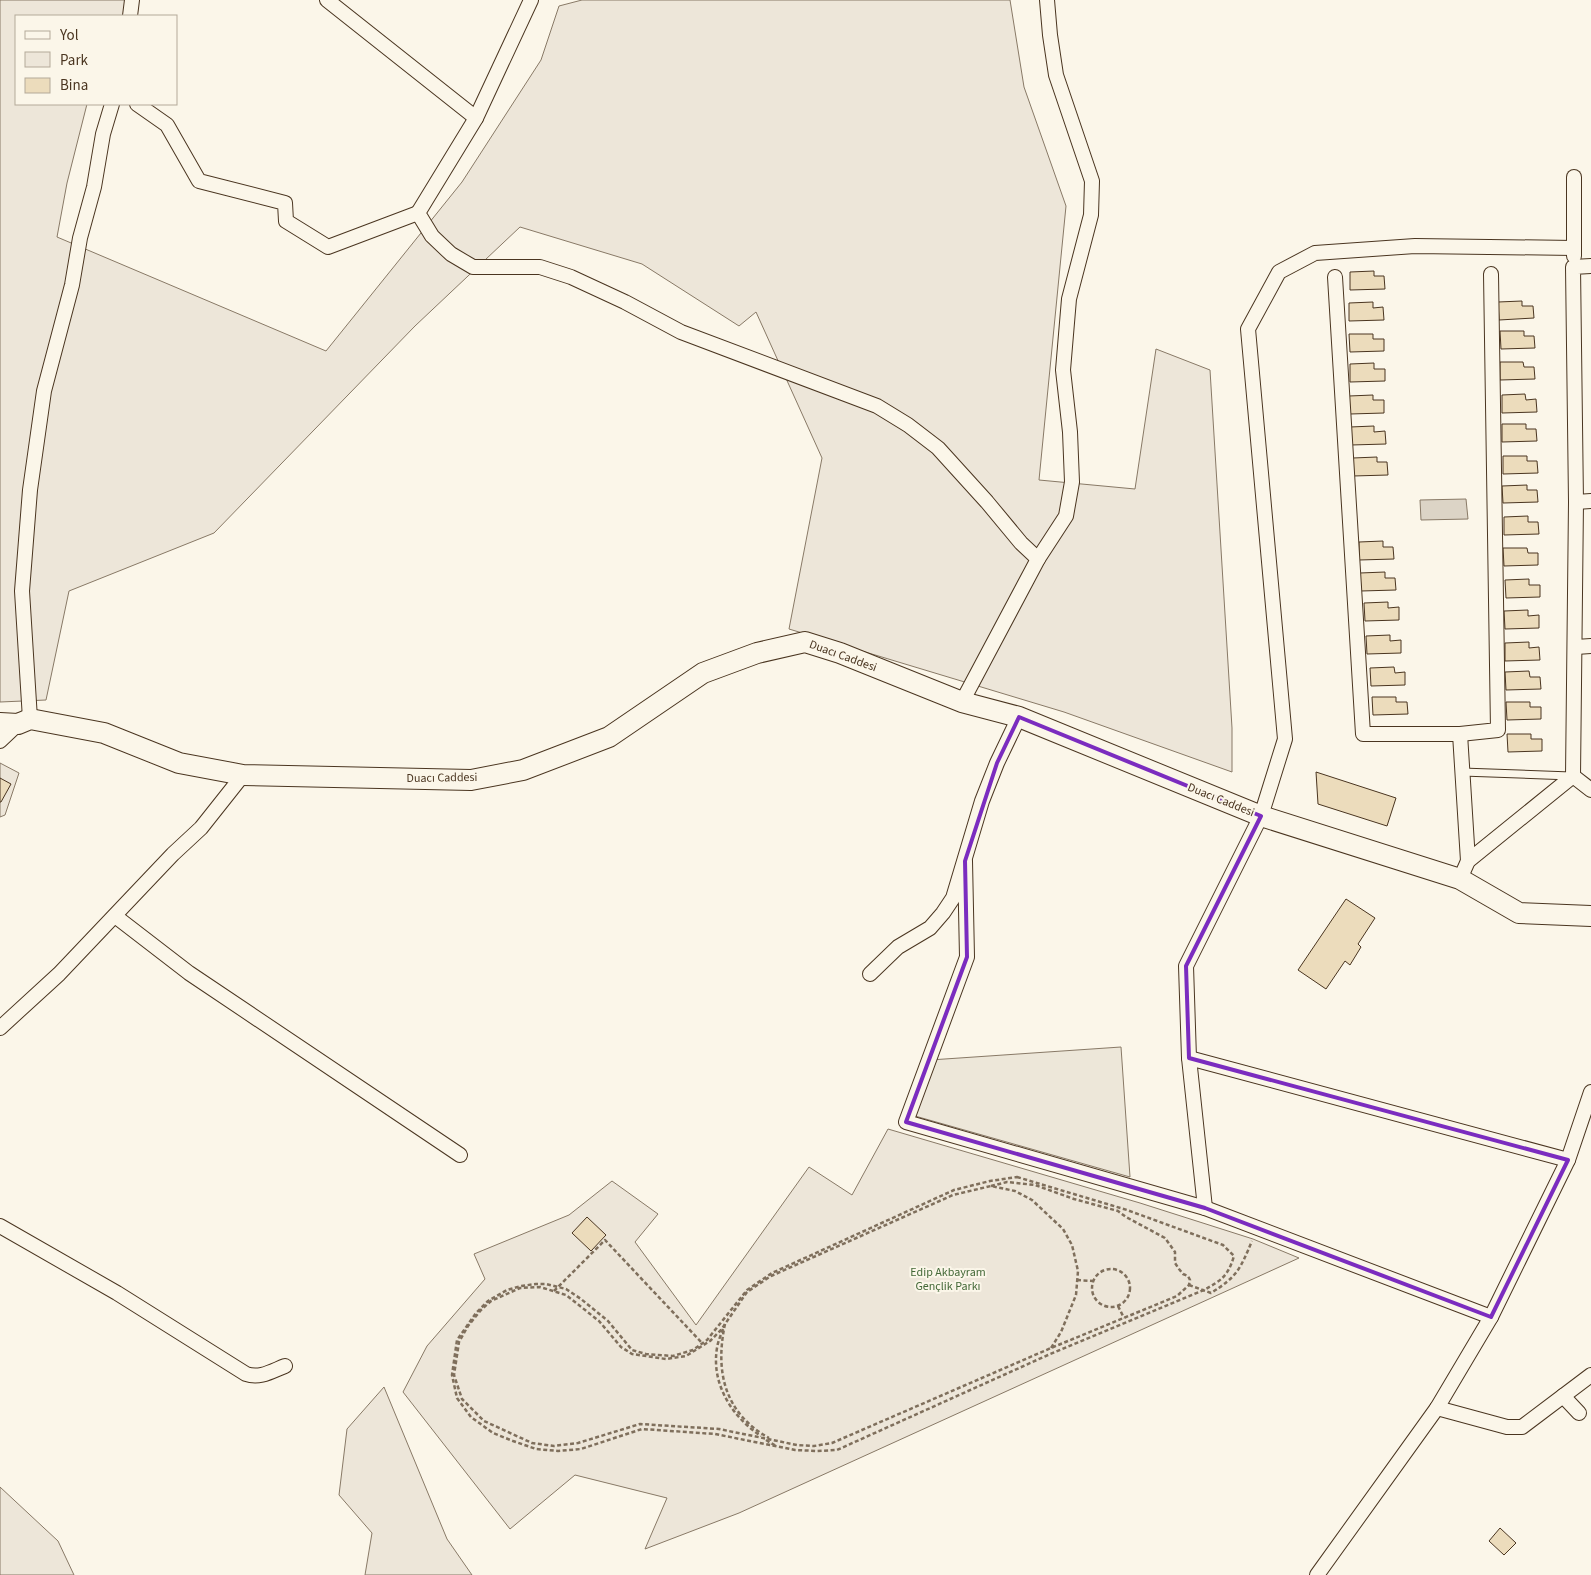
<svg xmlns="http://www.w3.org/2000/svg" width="1591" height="1575" font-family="'Source Sans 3',sans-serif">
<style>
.green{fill:#ede6d9;stroke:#887966}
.parking{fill:#ede7d9;stroke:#887966}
.water{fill:#dcd4c6;stroke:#887966}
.building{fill:#ecdcbc;stroke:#4a3520}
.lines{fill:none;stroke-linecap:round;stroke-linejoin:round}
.lane-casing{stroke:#4a3520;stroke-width:9}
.street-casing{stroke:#4a3520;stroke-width:16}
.secondary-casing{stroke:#4a3520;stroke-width:22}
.path{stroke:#7f6f5c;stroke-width:2.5;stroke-dasharray:4 2.5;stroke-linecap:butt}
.lane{stroke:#fbf6e9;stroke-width:7}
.street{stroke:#fbf6e9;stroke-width:14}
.secondary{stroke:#fbf6e9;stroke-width:20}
.marked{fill:none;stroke:#7b2cbf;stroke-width:4;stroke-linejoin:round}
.labels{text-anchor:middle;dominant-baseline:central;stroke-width:4;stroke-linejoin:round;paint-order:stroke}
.street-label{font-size:12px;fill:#4a3520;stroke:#fbf6e9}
.park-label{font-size:12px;fill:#436837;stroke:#fbf6e9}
</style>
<rect width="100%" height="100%" fill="#fbf6e9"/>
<!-- green -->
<g class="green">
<path d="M0 0H139L122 16H16V104H87L67 183 57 237 326 351 462 182 541 60 559 6 582 0H1010L1024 87 1066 206 1039 480 1135 489 1156 349 1210 370 1232 728V772L1064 712 789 629 822 458 756 312 739 326 642 264 520 227 415 326 214 533 69 591 46 700 0 702Z"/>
<path d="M0 763 19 773 5 815 0 817Z"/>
<path d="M888 1129 1140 1203 1253 1239 1299 1258 739 1513 645 1549 667 1498 575 1475 510 1529 403 1392 427 1346 485 1279 474 1254 569 1215 612 1181 658 1214 635 1242 696 1325 809 1167 852 1195Z"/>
<path d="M384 1387 447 1539 472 1575H365L372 1533 339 1495 347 1429Z"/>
<path d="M0 1487 58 1541 74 1575H0Z"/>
</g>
<!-- parking -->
<path class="parking" d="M1121 1047 1130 1177 915 1116 930 1060Z"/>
<!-- water -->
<path class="water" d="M1466 499 1468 519 1421 520 1420 500Z"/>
<!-- building -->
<g class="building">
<path d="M1374 271V276H1384L1385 289 1350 290V272Z"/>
<path d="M1522 301V306H1533L1534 318 1499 320 1498 302Z"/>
<path d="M1373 302V308L1383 307 1384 320 1349 321V303Z"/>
<path d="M1500 331H1524V336H1534L1535 348 1501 349Z"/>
<path d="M1349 334H1373V339H1384V351L1350 352Z"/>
<path d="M1500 362H1523L1524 367H1534L1535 379 1500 380Z"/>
<path d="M1374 363V369H1385V381L1350 382V364Z"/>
<path d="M1525 394 1526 400 1536 399 1537 412 1502 413V395Z"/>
<path d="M1373 395V400H1384V413L1350 414 1349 396Z"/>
<path d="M1502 424H1526V429H1536L1537 441 1502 442Z"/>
<path d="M1374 426V432L1385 431 1386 444 1351 445 1350 427Z"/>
<path d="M1503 456H1527V461H1537L1538 473 1503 474Z"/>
<path d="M1377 457V462H1387L1388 475 1353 476V458Z"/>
<path d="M1527 485V490H1537L1538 502 1503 503 1502 486Z"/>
<path d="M1528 516V522H1538L1539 534 1504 535V517Z"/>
<path d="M1383 541V547H1393L1394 559 1359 560V542Z"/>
<path d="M1503 548H1527L1528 553H1538V565L1504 566Z"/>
<path d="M1385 572V578H1395L1396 590 1361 591 1360 573Z"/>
<path d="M1529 579V585H1540V597L1506 598 1505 580Z"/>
<path d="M1388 602V608L1399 607V620L1365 621 1364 603Z"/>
<path d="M1528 610V616L1539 615V628L1505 629 1504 611Z"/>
<path d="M1390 635V641L1401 640V653L1367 654 1366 636Z"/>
<path d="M1529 642V648L1539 647 1540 660 1505 661V643Z"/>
<path d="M1394 667 1395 673 1405 672V685L1371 686 1370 668Z"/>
<path d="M1529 671 1530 677H1540L1541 689 1506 690 1505 672Z"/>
<path d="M1372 697H1396V702H1407L1408 714 1373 715Z"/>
<path d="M1506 702H1530V707H1541V719L1507 720Z"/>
<path d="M1507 734H1531V739H1542V751L1508 752Z"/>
<path d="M1316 772 1396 798 1387 826 1318 804Z"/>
<path d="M0 778 11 784 1 802H0Z"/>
<path d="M1346 899 1375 918 1358 944 1361 947 1350 965 1345 961 1326 989 1298 970Z"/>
<path d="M587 1217 606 1235 591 1251 572 1233Z"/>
<path d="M1500 1528 1516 1543 1504 1555 1489 1541Z"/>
</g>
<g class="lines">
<!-- lane casing -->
<g class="lane-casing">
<path id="lane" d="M1462 772 1571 776"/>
</g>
<!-- street casing -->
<g class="street-casing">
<g id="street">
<path d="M327 0 476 118"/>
<path d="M531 0 476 118 418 213 432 236 451 254 473 267H540L571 277 625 302 681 332 877 406 908 425 938 448 987 502 1021 543 1038 559"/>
<path d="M130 16 132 0"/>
<path d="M137 104 167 125 199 181 285 203 286 221 328 247 418 213"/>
<path d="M1574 256V177"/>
<path d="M1335 277 1363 734H1460L1498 730 1491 274"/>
<path d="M1576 502 1591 501"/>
<path d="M1576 647 1591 646"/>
<path d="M962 702 1038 559 1066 516 1072 482 1070 432 1063 370 1069 299 1091 215 1092 181 1056 75 1050 35 1047 0"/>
<path d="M30 719 22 591 30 490 44 391 72 285 80 238 94 187 103 134 112 104"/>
<path d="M1460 734 1468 861"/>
<path d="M0 741 18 724"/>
<path d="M1573 776 1591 790"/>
<path d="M965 861 967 957 906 1122 1205 1208 1491 1317"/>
<path d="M1460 879 1468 861 1573 776 1576 502 1573 267 1591 266"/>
<path d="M115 916 189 973 460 1155"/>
<path d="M870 974 898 947 930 928 943 913 953 898 982 801 997 763 1019 717"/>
<path d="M0 1028 59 974 173 854 201 828 243 775"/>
<path d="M1189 1058 1568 1160"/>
<path d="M1205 1208 1189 1058 1186 966 1261 816 1285 739 1248 329 1279 272 1315 253 1415 246 1574 248"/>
<path d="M0 1226 117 1293 246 1374C260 1379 272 1371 285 1366"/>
<path d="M1563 1396 1579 1413"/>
<path d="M1437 1408 1507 1427H1522L1591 1375"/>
<path d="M1317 1575 1437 1408 1491 1317 1568 1160 1591 1092"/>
</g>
</g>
<!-- secondary casing -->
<g class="secondary-casing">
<path id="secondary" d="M0 723 18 724 30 719 104 733 179 763 243 775 471 780 523 770 609 737 703 673 757 653 805 642 840 653 962 702 1019 717 1261 816 1460 879 1519 913 1591 916"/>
</g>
<!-- path -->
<g class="path">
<path d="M1017 1177 1127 1210 1223 1245 1234 1256C1228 1276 1222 1280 1204 1290L1048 1355 837 1450 817 1451 795 1450 715 1434 642 1429 581 1449 558 1451 536 1449 513 1441 493 1433 471 1417 457 1398 452 1375 457 1340 476 1313 488 1301 507 1290 521 1286 536 1284H546L566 1289 581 1299 608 1321 632 1350 646 1354 673 1356 693 1350 707 1340 747 1290 772 1273 954 1190 990 1181Z"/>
<path d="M991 1186 1007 1182 1035 1185 1074 1199 1118 1211 1126 1217 1165 1238 1175 1252V1263L1179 1269 1183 1274 1188 1276 1190 1280 1189 1285 1177 1296 1051 1348 832 1443 814 1446 797 1445 719 1429 640 1424 578 1443 554 1446 532 1443 484 1421 462 1399 454 1375 459 1342 468 1326 481 1310 491 1301 520 1288 540 1287 566 1295 599 1321 621 1347 632 1354 666 1359 686 1356 710 1341 721 1330 747 1292 771 1276 953 1195 991 1186 1015 1191 1032 1200 1063 1229 1072 1245 1078 1271 1076 1295 1061 1332 1051 1348"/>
<circle cx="1111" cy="1288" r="19"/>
<path d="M1077 1280 1093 1281"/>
<path d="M1189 1285 1211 1293C1238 1276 1240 1269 1252 1241"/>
<path d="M554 1291 605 1240 702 1343"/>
<path d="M1118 1306 1124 1318"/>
<path d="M725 1324C715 1371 724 1413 769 1438"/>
<path d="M723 1329C721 1335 718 1341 717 1348 711 1384 732 1417 761 1436"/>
<path d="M766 1440 776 1446"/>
</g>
<!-- lane -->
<use href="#lane" class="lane"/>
<!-- street -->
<use href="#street" class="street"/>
<!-- secondary -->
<use href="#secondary" class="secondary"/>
</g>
<!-- marked area -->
<path class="marked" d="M1019 717 1261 816 1186 966 1189 1058 1568 1160 1491 1317 1205 1208 906 1122 967 957 965 861 997 763Z"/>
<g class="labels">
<!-- street labels -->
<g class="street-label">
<text transform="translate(843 656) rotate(20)">Duacı Caddesi</text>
<text transform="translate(442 778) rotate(-1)">Duacı Caddesi</text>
<text transform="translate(1221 800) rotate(22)">Duacı Caddesi</text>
</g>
<!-- park labels -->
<g class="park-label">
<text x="948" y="1272">Edip Akbayram<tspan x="948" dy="14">Gençlik Parkı</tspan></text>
</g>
</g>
<!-- legend -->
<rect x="15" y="15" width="162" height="90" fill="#fbf6e9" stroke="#b4a999"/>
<rect x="25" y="31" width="25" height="8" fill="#fbf6e9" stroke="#b4a999"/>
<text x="60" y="40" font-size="15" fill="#4a3520">Yol</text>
<rect x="25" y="52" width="25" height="15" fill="#ede6d9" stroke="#b4a999"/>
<text x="60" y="65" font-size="15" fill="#4a3520">Park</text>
<rect x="25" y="78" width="25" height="15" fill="#ecdcbc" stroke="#b4a999"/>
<text x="60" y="90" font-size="15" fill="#4a3520">Bina</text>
</svg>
